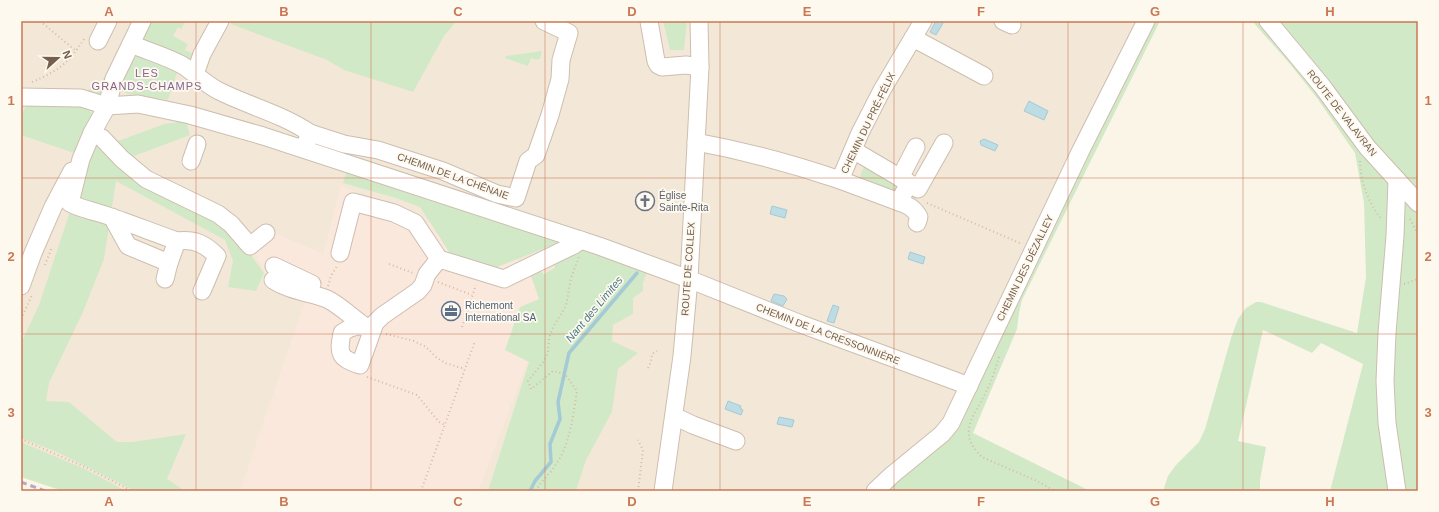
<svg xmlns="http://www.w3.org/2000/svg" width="1439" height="512" font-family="Helvetica,sans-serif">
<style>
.residential{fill:#f3e8d7}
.commercial{fill:#fbe8dd}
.green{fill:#d2e9c7}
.water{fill:#bddce4;stroke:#a4cad6}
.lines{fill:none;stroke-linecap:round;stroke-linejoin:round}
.stream{stroke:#a4cad6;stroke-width:3.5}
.minor-casing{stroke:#cdbeaf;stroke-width:19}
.path{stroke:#d5bba4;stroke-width:2;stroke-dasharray:1 3;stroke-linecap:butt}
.minor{stroke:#fff;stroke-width:17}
.rail{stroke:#b9a7c5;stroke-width:3;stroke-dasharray:6 4;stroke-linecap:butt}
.grid{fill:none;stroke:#ca7753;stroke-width:1;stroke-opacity:0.55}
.labels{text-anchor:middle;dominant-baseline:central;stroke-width:3.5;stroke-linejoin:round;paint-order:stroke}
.street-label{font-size:10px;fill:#755e4d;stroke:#fef9ef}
.worship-label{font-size:10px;fill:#5b616d;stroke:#fef9ef;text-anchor:start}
.service-label{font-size:10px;fill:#4e5e75;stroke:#fef9ef;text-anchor:start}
.neighbourhood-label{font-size:11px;letter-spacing:1px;fill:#856590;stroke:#fef9ef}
.water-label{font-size:11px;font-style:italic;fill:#477886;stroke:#fef9ef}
.neatline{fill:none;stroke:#ca7753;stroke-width:1.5}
.grid-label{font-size:13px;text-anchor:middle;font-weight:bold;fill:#ca7753}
</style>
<rect width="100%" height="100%" fill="#fbf5e8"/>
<!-- residential -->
<path class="residential" d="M21 21H1153L958 413 881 491H112L21 448Z"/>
<!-- commercial -->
<path class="commercial" d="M341 186 560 278 478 491H240L305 301 275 291 255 253 272 232 323 254Z"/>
<!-- green -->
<g class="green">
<path d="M150 21H186L181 29 178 27 173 36 188 44 185 50 196 55 193 63 139 44Z"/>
<path d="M232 21H457L444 36 413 92 344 70 327 60 231 24Z"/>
<path d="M663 21H687L684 50H670Z"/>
<path d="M1153 21H1160L1022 300 1019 313 1017 329 973 433 1090 491H881L942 440Z"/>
<path d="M1252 21H1418V491H1330L1363 364 1321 343 1312 353 1263 330 1238 441 1266 447 1260 480V491H1163L1168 476 1176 465 1199 442 1205 429 1231 338 1238 319 1246 308 1256 302H1261L1357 333 1366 277 1364 203 1355 153 1317 98 1290 64Z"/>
<path d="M542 51 540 59H537V60L531 58 528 66 505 58 506 56Z"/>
<path d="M138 53 178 70 168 100 128 94 120 90 123 76H125Z"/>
<path d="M106 75 108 78 103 94 97 97 85 91 99 85Z"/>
<path d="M27 102H74L86 107 94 115 79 150 74 153 21 135V118Z"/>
<path d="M186 121 190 135 134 156 141 178 230 229 242 243 264 273 256 291 228 287 233 261 225 240 116 181 104 259 83 312 49 383 46 401 69 402 117 442H132L186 434 167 479 185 491H135L59 453 21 438V343L39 305 88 157 94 144 121 140 164 124Z"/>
<path d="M866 163 902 184 897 196 858 180Z"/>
<path d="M347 170 563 241 490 270 451 255 420 207 396 198 343 183Z"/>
<path d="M588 249 647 272 643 283V291L633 298V314L613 325 612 341 638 353 618 369 612 412 586 460 576 491H488L529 362 505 350 520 307 539 299 531 276 540 271 544 274 555 268 553 262 571 253Z"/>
<path d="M21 442 85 469 126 491H63L21 477Z"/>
</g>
<!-- water -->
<g class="water">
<path d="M936 21H942L943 23 936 35 930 32Z"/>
<path d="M1029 101 1048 111 1044 120 1024 111Z"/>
<path d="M984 139 998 145 995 151 981 145 980 141Z"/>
<path d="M772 206 787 210 785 218 770 214Z"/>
<path d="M910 252 925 257 923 264 908 259Z"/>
<path d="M774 294 784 296 787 299 783 306 771 301Z"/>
<path d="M833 305 839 307 834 323 827 321Z"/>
<path d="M728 401 741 406 740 408 743 410 741 415 725 409Z"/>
<path d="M779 417 794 420 792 427 777 424Z"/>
</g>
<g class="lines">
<!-- stream -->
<path class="stream" d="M530 491 535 481 551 462 550 444 560 419 558 402 569 353 637 273"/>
<!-- minor casing -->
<g class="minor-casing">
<g id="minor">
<path d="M649 21 656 61 658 65 662 67 686 65 700 67"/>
<path d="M1003 21 1012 25"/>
<path d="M1268 21 1322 86 1367 147 1418 203"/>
<path d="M913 38 984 76"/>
<path d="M98 41 108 21"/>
<path d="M131 44C147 51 166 56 182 65 195 73 205 84 219 91 249 106 282 114 310 133L306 143"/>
<path d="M195 74 202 54 220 21"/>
<path d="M21 97 81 98 107 106 138 104 190 115 263 136 599 246 686 278 801 324 969 386"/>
<path d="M92 133 102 138 122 159 146 179 218 214 231 224 250 246 266 233"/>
<path d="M310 133 344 144 378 150 443 171 497 194 516 198 528 161 536 155 550 115 560 79 561 60 569 33 544 21"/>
<path d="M696 142C745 151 793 164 840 180L860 133 882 90 923 21"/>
<path d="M191 161 197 144"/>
<path d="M900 178 916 147"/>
<path d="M840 180 899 202 909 183 853 150"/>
<path d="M909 183 918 189 944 143"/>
<path d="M899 202C908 205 914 208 919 217L917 223"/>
<path d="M112 217 128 246 169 263 177 241C151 232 125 221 99 213 89 210 79 208 70 203L81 159 92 133 107 106 114 79 142 21"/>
<path d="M177 241C195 239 205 244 217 256L202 291"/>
<path d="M340 253 353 202 394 213 415 223 439 259 504 279 574 245 581 240"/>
<path d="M274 266 312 284 307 293"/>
<path d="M165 279 169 263"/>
<path d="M273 280C290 291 308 292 327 299 338 304 352 317 363 325"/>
<path d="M21 286 33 253 53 207 72 171"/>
<path d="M373 328C361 325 352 325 342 333 338 354 339 358 360 365L375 323 382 316 418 291 423 285 427 274 439 259"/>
<path d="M674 416 693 425 736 441"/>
<path d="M663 491 682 356 689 279 700 67 699 21"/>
<path d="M875 491 892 475 942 434 951 423 1081 150 1146 21"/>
<path d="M1397 491 1387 423 1385 381 1387 333 1395 236 1397 180"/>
</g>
</g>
<!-- path -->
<g class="path">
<path d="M40 21 76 51"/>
<path d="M32 82C58 71 68 64 84 39"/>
<path d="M1360 161C1360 182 1369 204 1382 220"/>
<path d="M927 203 1022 244"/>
<path d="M1410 219 1418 234"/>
<path d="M389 264 413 273"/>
<path d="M45 265 52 247"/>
<path d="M438 282 472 295"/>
<path d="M1404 284 1418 279"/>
<path d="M328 286 331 276 337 266"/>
<path d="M21 319 32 295"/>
<path d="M462 327 476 285"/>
<path d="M386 334 414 341 426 347 436 357 445 363 465 369"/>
<path d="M999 357C995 369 992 381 986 392 974 417 956 432 982 457L1037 481 1055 491"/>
<path d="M648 368 651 362 652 354 657 351"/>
<path d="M367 377 417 395 439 422 445 425"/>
<path d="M21 439 87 468 132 491"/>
<path d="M421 491 475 341"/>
<path d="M536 491C541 481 549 475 555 466 570 445 573 416 577 391L565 374 553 371 531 389 528 381 544 361 548 352 549 338 553 327 566 306 571 278 579 257"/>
<path d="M638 491 643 450 638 440"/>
</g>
<!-- minor -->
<use href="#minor" class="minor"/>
<!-- rail -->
<path class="rail" d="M21 482 45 491"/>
</g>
<!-- grid -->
<path class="grid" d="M196 21V491M371 21V491M545 21V491M720 21V491M894 21V491M1068 21V491M1243 21V491M21 178H1418M21 334H1418"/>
<!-- icons -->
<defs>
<g id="church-ring" transform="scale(1)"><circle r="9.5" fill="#fef9ef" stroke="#6b7280" stroke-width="1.5"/><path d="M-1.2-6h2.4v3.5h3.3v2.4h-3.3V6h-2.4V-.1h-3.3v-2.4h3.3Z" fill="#6b7280"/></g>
<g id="office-ring" transform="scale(1)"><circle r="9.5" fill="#fef9ef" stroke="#5c6f8a" stroke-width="1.5"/><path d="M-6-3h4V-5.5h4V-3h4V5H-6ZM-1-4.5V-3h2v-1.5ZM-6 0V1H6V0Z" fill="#5c6f8a"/></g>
</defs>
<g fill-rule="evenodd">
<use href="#church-ring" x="645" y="201"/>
<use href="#office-ring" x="451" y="311"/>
</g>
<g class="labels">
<!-- street labels -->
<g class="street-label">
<text transform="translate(1342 113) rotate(52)">ROUTE DE VALAVRAN</text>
<text transform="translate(868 123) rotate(-64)">CHEMIN DU PRÉ-FÉLIX</text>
<text transform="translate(453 176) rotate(20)">CHEMIN DE LA CHÊNAIE</text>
<text transform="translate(1025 268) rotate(-64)">CHEMIN DES DÉZALLEY</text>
<text transform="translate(688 269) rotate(-86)">ROUTE DE COLLEX</text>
<text transform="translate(828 334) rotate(21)">CHEMIN DE LA CRESSONNIÈRE</text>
</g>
<!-- worship labels -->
<g class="worship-label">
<text x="659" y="195">Église<tspan x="659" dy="12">Sainte-Rita</tspan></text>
</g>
<!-- service labels -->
<g class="service-label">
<text x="465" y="305">Richemont<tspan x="465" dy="12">International SA</tspan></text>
</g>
<!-- neighbourhood labels -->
<g class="neighbourhood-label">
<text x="147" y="73">LES<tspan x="147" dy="13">GRANDS-CHAMPS</tspan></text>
</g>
<!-- water labels -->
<g class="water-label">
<text transform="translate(594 309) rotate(-50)">Nant des Limites</text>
</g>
</g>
<!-- border -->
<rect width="1439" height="512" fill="none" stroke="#fef9ef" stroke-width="44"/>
<!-- north arrow -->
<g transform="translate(58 58) rotate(69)" stroke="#fef9ef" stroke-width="3" paint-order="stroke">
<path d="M0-3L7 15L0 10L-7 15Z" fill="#755e4d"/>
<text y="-6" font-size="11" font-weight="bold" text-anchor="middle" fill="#755e4d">N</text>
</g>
<rect x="22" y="22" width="1395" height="468" class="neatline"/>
<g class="grid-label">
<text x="109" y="16">A</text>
<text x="284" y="16">B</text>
<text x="458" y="16">C</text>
<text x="632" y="16">D</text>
<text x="807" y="16">E</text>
<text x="981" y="16">F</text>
<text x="1155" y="16">G</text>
<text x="1330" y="16">H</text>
<text x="11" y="105">1</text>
<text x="1428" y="105">1</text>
<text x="11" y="261">2</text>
<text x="1428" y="261">2</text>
<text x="11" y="417">3</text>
<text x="1428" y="417">3</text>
<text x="109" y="506">A</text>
<text x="284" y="506">B</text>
<text x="458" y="506">C</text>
<text x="632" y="506">D</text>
<text x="807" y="506">E</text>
<text x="981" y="506">F</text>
<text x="1155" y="506">G</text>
<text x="1330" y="506">H</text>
</g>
</svg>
